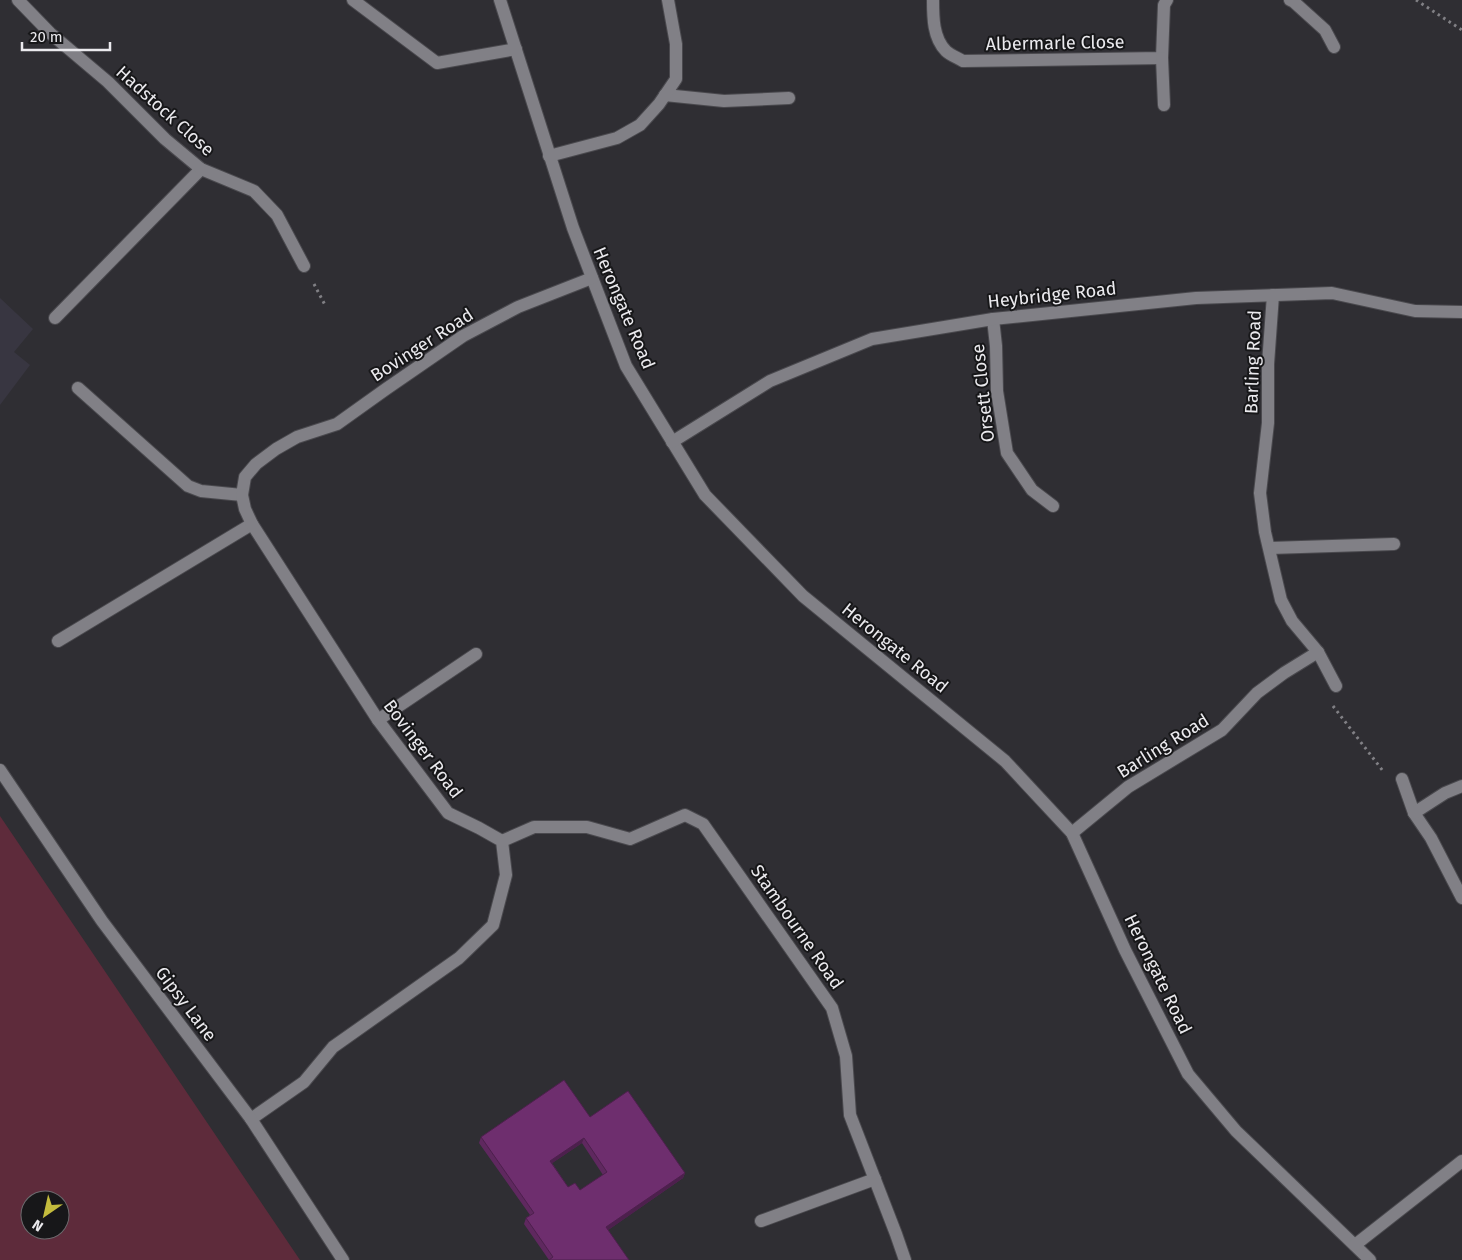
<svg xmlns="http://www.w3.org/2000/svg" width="1462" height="1260" font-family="'Fira Sans',sans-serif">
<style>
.built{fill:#383641}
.green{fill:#5e2b3b;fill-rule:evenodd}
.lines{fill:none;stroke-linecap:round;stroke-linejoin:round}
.lane-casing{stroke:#4a494e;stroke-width:14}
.street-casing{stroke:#4a494e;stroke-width:14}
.secondary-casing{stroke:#4a494e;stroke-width:14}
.path{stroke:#818085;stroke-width:3;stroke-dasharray:2.5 4;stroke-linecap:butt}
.lane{stroke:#818086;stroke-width:12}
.street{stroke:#818086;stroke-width:12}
.secondary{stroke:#818086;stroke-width:12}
.wall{fill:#5f285f;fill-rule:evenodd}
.shaded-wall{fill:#4d204d}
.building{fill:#6e2e6e;stroke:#4d204d;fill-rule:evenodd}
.labels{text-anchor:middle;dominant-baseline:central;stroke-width:4;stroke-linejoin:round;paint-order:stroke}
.street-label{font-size:18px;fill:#ebeaee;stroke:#171719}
</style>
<rect width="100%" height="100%" fill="#2f2e33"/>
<!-- built -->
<path class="built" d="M0 298 33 329 14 352 30 365 0 405Z"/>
<!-- green -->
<path class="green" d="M0 816 300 1260H0ZM30 1200H60V1230H30Z"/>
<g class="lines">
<!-- lane casing -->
<g class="lane-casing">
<g id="lane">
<path d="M665 95 724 101 789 98"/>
<path d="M55 318 201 169"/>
<path d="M58 641 252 524"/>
<path d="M761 1221 875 1179"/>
</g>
</g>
<!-- street casing -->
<g class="street-casing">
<g id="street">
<path d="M18 0 50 33 108 82 165 139 201 169 254 191 277 215 304 266"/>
<path d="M353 0 437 63 516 49"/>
<path d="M500 0 573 228 626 366 705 495 803 596 1005 761 1072 833 1125 950 1188 1074 1236 1131 1370 1260"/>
<path d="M933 0C933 17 933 38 946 51 950 55 958 58 963 61L1162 58 1164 5 1167 0"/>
<path d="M1290 0 1294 2 1325 30 1334 47"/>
<path d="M1162 58 1164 105"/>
<path d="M549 156 617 138 640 125 659 104 676 79V44L668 0"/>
<path d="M1273 295 1268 364V423L1260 493 1265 532 1281 600 1292 621 1318 652 1336 686"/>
<path d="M993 319 996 346 997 391 1007 453 1032 490 1053 506"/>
<path d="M78 388 188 486 201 491 242 495 245 477 256 464 276 449 297 437 337 424 386 389 463 336 518 307 592 278"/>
<path d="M672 442 770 381 872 339 993 319 1196 298 1332 293 1415 311 1462 312"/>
<path d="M242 495 245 509 252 524 378 720 448 813 479 828 502 841 506 875 493 925 459 958 333 1047 304 1082 251 1119"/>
<path d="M1270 548 1394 544"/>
<path d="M378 720 476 654"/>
<path d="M1402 779 1414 813 1431 838 1462 898"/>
<path d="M1414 813 1445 793 1462 786"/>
<path d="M1072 833 1128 787 1222 730 1257 693 1284 673 1318 652"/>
<path d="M502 841 534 827H587L630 839 685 815 703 824 832 1008 846 1056 850 1115 896 1234 905 1260"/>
<path d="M1355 1245 1462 1161"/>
</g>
</g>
<!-- secondary casing -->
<g class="secondary-casing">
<path id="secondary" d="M0 770 102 921 251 1119 343 1260"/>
</g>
<!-- path -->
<g class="path">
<path d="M1416 0 1462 30"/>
<path d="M314 284 325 305"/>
<path d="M1333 706 1383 771"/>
</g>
<!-- lane -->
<use href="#lane" class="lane"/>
<!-- street -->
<use href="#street" class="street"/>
<!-- secondary -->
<use href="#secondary" class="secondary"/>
</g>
<!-- wall -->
<path class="wall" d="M590 1117 685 1173 683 1178 608 1230 549 1260 524 1224 526 1218 530 1215 479 1143 481 1137ZM582 1143 603 1175 580 1190 568 1187 552 1163Z"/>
<!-- shaded-wall -->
<g class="shaded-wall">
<path d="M584 1138 582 1143 548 1166 550 1161Z"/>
<path d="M685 1173 683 1178 604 1233 606 1227Z"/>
</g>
<!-- building -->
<path class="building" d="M564 1080 590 1117 628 1091 685 1173 606 1227 629 1260H549L553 1257 526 1218 534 1213 481 1137ZM584 1138 607 1172 580 1190 575 1183 568 1187 550 1161Z"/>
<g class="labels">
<!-- street labels -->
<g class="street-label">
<text transform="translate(1055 43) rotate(-1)">Albermarle Close</text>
<text transform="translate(165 111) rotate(42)">Hadstock Close</text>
<text transform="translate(1052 295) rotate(-6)">Heybridge Road</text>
<text transform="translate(624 308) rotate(67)">Herongate Road</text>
<text transform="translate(422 345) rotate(-33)">Bovinger Road</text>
<text transform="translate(1253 362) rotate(-88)">Barling Road</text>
<text transform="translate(983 393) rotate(-96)">Orsett Close</text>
<text transform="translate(895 648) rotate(39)">Herongate Road</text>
<text transform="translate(1163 746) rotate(-32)">Barling Road</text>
<text transform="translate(423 749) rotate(53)">Bovinger Road</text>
<text transform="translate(797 927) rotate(55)">Stambourne Road</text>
<text transform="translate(1158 974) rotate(64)">Herongate Road</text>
<text transform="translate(186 1004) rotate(53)">Gipsy Lane</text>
</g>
</g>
<!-- north arrow -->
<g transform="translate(45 1215) rotate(214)"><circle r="24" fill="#171719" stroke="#6c6b6e"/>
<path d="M0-4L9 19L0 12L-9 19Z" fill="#c4bc3d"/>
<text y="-8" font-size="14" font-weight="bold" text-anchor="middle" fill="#ebeaee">N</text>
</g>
<!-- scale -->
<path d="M22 42v8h88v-8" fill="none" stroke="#ebeaee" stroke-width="2.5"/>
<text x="30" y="42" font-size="15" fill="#ebeaee" stroke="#171719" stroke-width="4" paint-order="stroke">20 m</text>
</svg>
